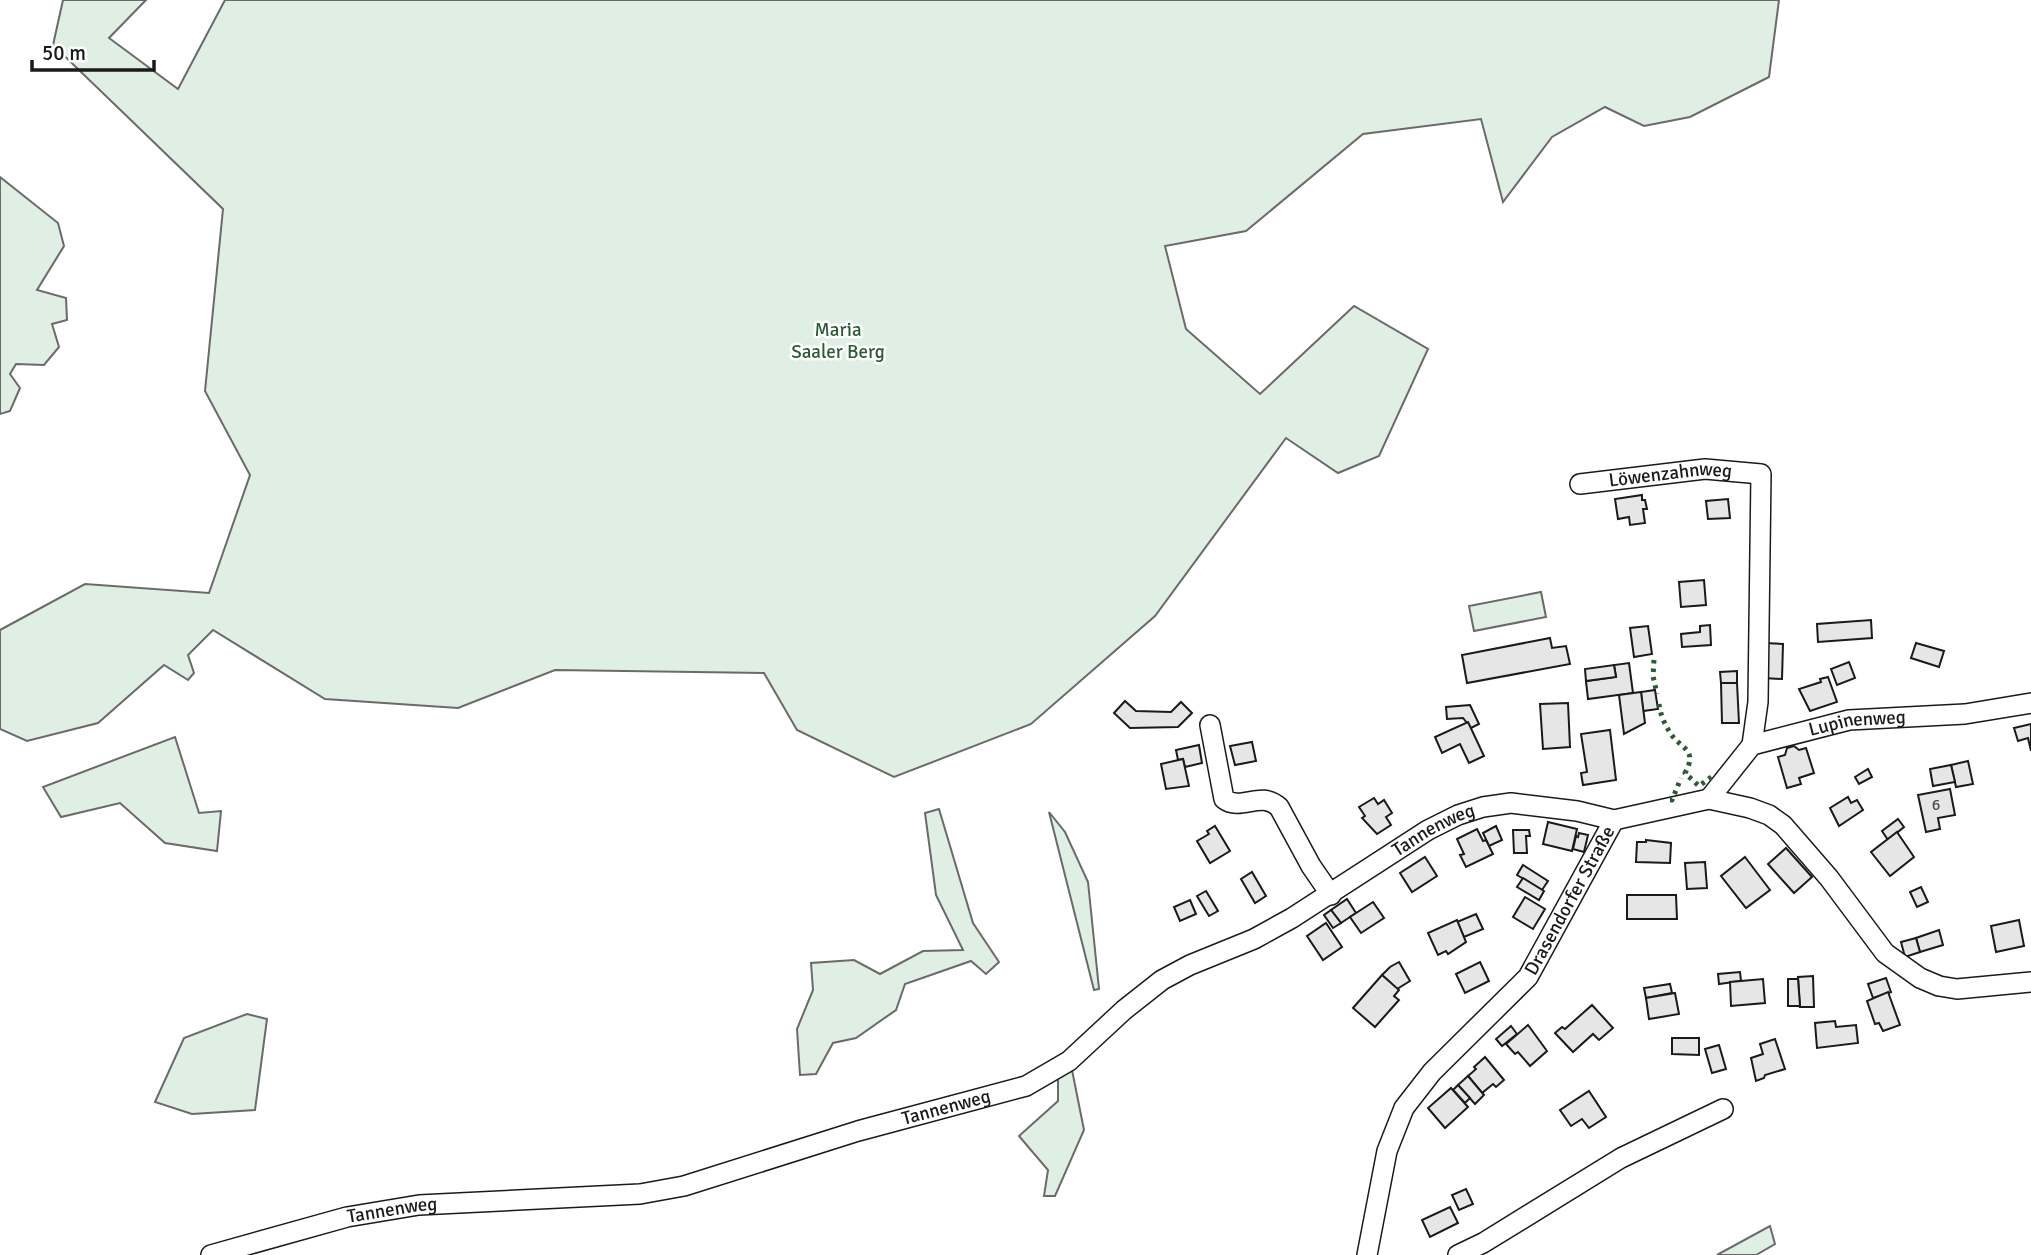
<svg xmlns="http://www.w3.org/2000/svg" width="2031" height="1255" font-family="Signika,sans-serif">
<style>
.green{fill:#e0efe3;stroke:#6a6a6a;stroke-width:2}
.building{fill:#e6e6e6;stroke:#1a1a1a;stroke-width:2}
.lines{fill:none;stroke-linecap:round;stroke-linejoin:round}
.minor-casing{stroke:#1a1a1a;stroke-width:22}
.minor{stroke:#fff;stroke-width:19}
.hedge{stroke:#2b5a34;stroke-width:5;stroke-dasharray:3.5 5;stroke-linecap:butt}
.labels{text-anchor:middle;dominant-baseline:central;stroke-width:5;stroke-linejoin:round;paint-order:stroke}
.number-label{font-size:16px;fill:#4d4d4d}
.park-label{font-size:19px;fill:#2b5a34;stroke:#fff}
.street-label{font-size:19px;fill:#1a1a1a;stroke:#fff}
</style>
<rect width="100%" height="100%" fill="#fff"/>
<!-- green -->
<g class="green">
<path d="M63 0H146L109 38 178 89 225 0H1779L1769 77 1690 117 1644 126 1605 107 1552 137 1503 202 1481 119 1363 134 1246 231 1165 246 1186 329 1260 394 1354 306 1428 349 1379 456 1338 473 1286 438 1155 616 1031 724 894 777 797 730 764 673 555 670 458 708 325 699 213 630 188 655 194 673 188 680 164 665 98 723 27 741 0 729V630L85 584 209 593 250 475 205 391 223 209 53 45Z"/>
<path d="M0 177 58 223 64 246 37 290 66 298 67 320 52 324 59 347 44 365 16 364 10 374 20 388 10 411 0 414Z"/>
<path d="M1541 592 1546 617 1474 631 1469 606Z"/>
<path d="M175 737 199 813 221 811 217 851 165 843 120 803 61 817 43 787Z"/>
<path d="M939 809 973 923 999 962 986 974 971 961 905 984 896 1010 856 1038 833 1043 816 1074 800 1075 797 1029 813 990 811 963 854 960 880 974 923 951 963 950 936 895 925 813Z"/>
<path d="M1049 812 1065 832 1088 882 1099 989 1094 990Z"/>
<path d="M247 1014 267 1019 255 1110 192 1114 155 1102 184 1038Z"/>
<path d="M1072 1070 1084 1130 1055 1196H1044L1048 1170 1019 1136 1058 1101V1078Z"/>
<path d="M1770 1226 1775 1244 1756 1255H1717Z"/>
</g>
<!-- building -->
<g class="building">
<path d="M1642 495V500H1645L1647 509H1643L1645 523 1630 525 1629 517 1618 519 1615 499Z"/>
<path d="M1728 499 1730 518 1708 519 1706 501Z"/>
<path d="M1704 580 1706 605 1681 607 1679 582Z"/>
<path d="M1871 620 1872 638 1818 642 1817 624Z"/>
<path d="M1710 625 1711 645 1682 647 1681 634 1700 632V626Z"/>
<path d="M1648 626 1652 654 1634 657 1630 628Z"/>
<path d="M1550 638 1552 648 1566 646 1570 664 1467 683 1462 655Z"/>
<path d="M1765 643 1783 644 1782 679 1764 678Z"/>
<path d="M1916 643 1944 651 1939 667 1911 658Z"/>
<path d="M1849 662 1855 678 1837 685 1831 669Z"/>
<path d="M1629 663 1633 693 1588 699 1586 681 1616 677 1614 665Z"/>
<path d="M1614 665 1616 677 1586 681 1585 669Z"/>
<path d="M1737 671V683H1721L1720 672Z"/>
<path d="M1828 677 1837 702 1810 711 1799 689 1821 682 1820 679Z"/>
<path d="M1721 683H1737L1739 723H1722Z"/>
<path d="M1655 690 1658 709 1643 711 1641 692Z"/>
<path d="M1641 692 1645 723 1624 734 1619 695Z"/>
<path d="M1125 701 1136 711 1171 712 1181 702 1192 713 1178 727 1130 728 1114 713Z"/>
<path d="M1568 703 1570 747 1543 749 1540 704Z"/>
<path d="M1470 705 1479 724 1471 728 1463 718 1447 719 1446 707Z"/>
<path d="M1468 722 1484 756 1469 763 1460 744 1442 753 1435 737Z"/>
<path d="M2031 724V751L2028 738 2018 741 2014 728Z"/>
<path d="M1610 730 1616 780 1583 785 1581 773 1587 772 1581 734Z"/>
<path d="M1252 742 1256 761 1235 765 1230 746Z"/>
<path d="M1199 745 1202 763 1185 767 1183 759 1178 760 1176 750Z"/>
<path d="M1794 746 1799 750 1806 748 1814 773 1799 778 1801 784 1787 788 1778 757 1785 755 1787 748Z"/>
<path d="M1183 759 1189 786 1166 789 1161 764Z"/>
<path d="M1968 761 1973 784 1956 787 1951 765Z"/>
<path d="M1951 765 1955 782 1933 786 1930 769Z"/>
<path d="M1868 769 1872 777 1859 784 1855 777Z"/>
<path d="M1950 789 1955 815 1938 818 1940 829 1926 832 1918 795Z"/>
<path d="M1848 797 1851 803 1857 800 1863 810 1839 826 1830 808Z"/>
<path d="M1374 798 1378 804 1384 800 1392 813 1386 817 1391 825 1377 834 1362 818 1365 816 1359 807Z"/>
<path d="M1898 819 1904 827 1888 840 1882 831Z"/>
<path d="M1548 822 1577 829 1572 851 1543 844Z"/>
<path d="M1215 826 1230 851 1210 863 1197 841 1209 834 1207 831Z"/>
<path d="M1496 826 1502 840 1489 846 1483 833Z"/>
<path d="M1477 829 1483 841 1486 840 1493 854 1466 867 1460 855 1464 854 1457 839Z"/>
<path d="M1513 830H1529L1530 836H1526L1527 853H1514Z"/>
<path d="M1897 832 1914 857 1890 876 1871 852Z"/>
<path d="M1579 833 1588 835 1584 852 1573 849 1576 836 1578 837Z"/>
<path d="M1646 840 1671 843 1670 863 1636 862 1637 842H1646Z"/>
<path d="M1786 848 1812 877 1794 893 1768 864Z"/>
<path d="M1425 857 1437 876 1412 892 1400 873Z"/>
<path d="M1745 857 1770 890 1746 908 1721 876Z"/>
<path d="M1705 862 1707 888 1687 889 1685 863Z"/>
<path d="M1523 865 1548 881 1542 890 1517 875Z"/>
<path d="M1252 872 1266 896 1255 903 1241 879Z"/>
<path d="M1523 878 1544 891 1539 900 1517 887Z"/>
<path d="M1921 887 1928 902 1917 907 1910 892Z"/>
<path d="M1206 891 1218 911 1209 916 1197 896Z"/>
<path d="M1627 895H1676L1677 919H1627Z"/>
<path d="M1525 897 1545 909 1533 929 1513 917Z"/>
<path d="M1347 899 1356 913 1341 923 1331 910Z"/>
<path d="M1190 900 1196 914 1180 921 1174 907Z"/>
<path d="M1373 902 1384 918 1361 933 1350 917Z"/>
<path d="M1331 910 1341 923 1333 928 1324 915Z"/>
<path d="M1476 914 1483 929 1464 937 1457 922Z"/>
<path d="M1457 920 1466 942 1448 954 1446 951 1438 955 1428 933Z"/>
<path d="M2019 920 2024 946 1996 952 1991 926Z"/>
<path d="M1326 923 1342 947 1323 960 1307 936Z"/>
<path d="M1939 930 1943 945 1920 952 1916 938Z"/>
<path d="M1916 938 1920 952 1905 957 1901 942Z"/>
<path d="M1399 962 1410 981 1397 989 1382 975 1390 967Z"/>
<path d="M1480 962 1489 981 1465 993 1456 974Z"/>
<path d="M1740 972 1741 981 1719 984 1718 974Z"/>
<path d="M1382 975 1399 990 1394 996 1399 1000 1375 1027 1353 1008Z"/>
<path d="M1813 976 1814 1007H1800L1798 977Z"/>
<path d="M1886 978 1891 992 1873 998 1868 984Z"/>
<path d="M1763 979 1765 1003 1731 1006 1730 982Z"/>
<path d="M1788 979H1798L1800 1006H1788Z"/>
<path d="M1670 984 1672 993 1646 998 1644 988Z"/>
<path d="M1888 992 1900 1025 1883 1031 1879 1023 1875 1024 1867 1001Z"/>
<path d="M1675 993 1679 1014 1649 1019 1646 998Z"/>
<path d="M1592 1005 1613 1028 1599 1040 1593 1034 1573 1052 1555 1033 1562 1027 1565 1029Z"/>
<path d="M1835 1021 1836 1027 1856 1025 1858 1043 1817 1048 1815 1023Z"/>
<path d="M1528 1025 1547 1051 1530 1066 1518 1052 1515 1054 1506 1044Z"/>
<path d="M1511 1026 1517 1034 1502 1046 1496 1039Z"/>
<path d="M1672 1038H1699V1055L1672 1054Z"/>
<path d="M1775 1039 1785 1069 1765 1075 1764 1078 1756 1081 1751 1058 1763 1054 1760 1044Z"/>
<path d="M1719 1045 1726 1069 1712 1073 1705 1049Z"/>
<path d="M1485 1057 1504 1080 1496 1087 1493 1084 1482 1093 1468 1076 1476 1069 1474 1067Z"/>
<path d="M1468 1076 1484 1095 1475 1104 1458 1085Z"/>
<path d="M1458 1085 1470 1098 1465 1103 1453 1090Z"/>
<path d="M1451 1088 1468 1107 1445 1128 1428 1108Z"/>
<path d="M1589 1091 1606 1117 1589 1128 1582 1119 1571 1126 1560 1110Z"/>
<path d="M1466 1189 1473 1204 1459 1210 1452 1195Z"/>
<path d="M1450 1207 1458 1223 1430 1237 1422 1220Z"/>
</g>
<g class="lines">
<!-- minor casing -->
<g class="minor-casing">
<g id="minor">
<path id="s1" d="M1580 484 1705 469 1761 474 1758 702 1752 745"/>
<path d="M1210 725 1224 799C1242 812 1260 790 1279 807L1311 866 1331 895"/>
<path id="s2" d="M1709 799 1752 745 1849 720 1965 714 2031 703"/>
<path id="s3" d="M211 1255 347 1217 419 1205 640 1194 684 1186 858 1131 1026 1086 1069 1061 1124 1010 1162 980 1190 965 1254 939 1292 918 1428 830 1458 815 1483 807 1511 803 1577 811 1614 820 1709 799 1750 808 1769 815 1783 825 1829 878 1885 953 1920 978 1939 986 1957 989 2031 982"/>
<path id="s4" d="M1367 1255 1387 1151 1404 1108 1432 1072 1528 977 1614 820"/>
<path d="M1458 1255 1483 1243 1621 1158 1723 1109"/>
</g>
</g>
<!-- minor -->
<use href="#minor" class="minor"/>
<!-- hedge -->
<g class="hedge">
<path d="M1654 660 1653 676 1657 694"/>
<path d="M1659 704C1660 713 1664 723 1669 731 1679 749 1699 748 1685 773L1699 786 1714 775"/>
<path d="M1670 800H1672L1681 778"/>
</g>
</g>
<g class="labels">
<!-- number labels -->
<g class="number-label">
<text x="1936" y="805">6</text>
</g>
<!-- park labels -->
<g class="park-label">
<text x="838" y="330">Maria<tspan x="838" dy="22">Saaler Berg</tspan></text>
</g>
<!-- street labels -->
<g class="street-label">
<text stroke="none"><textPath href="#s1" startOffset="91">Löwenzahnweg</textPath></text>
<text stroke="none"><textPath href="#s2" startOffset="177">Lupinenweg</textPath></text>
<text stroke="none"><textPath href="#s3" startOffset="1321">Tannenweg</textPath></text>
<text stroke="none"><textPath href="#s4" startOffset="420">Drasendorfer Straße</textPath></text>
<text stroke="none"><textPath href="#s3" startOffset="754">Tannenweg</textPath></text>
<text stroke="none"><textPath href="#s3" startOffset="187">Tannenweg</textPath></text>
</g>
</g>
<!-- scale -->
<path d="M32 60v10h122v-10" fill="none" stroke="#1a1a1a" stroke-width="3.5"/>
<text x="42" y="60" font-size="21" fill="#1a1a1a" stroke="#ffffff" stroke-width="5" paint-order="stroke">50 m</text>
</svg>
